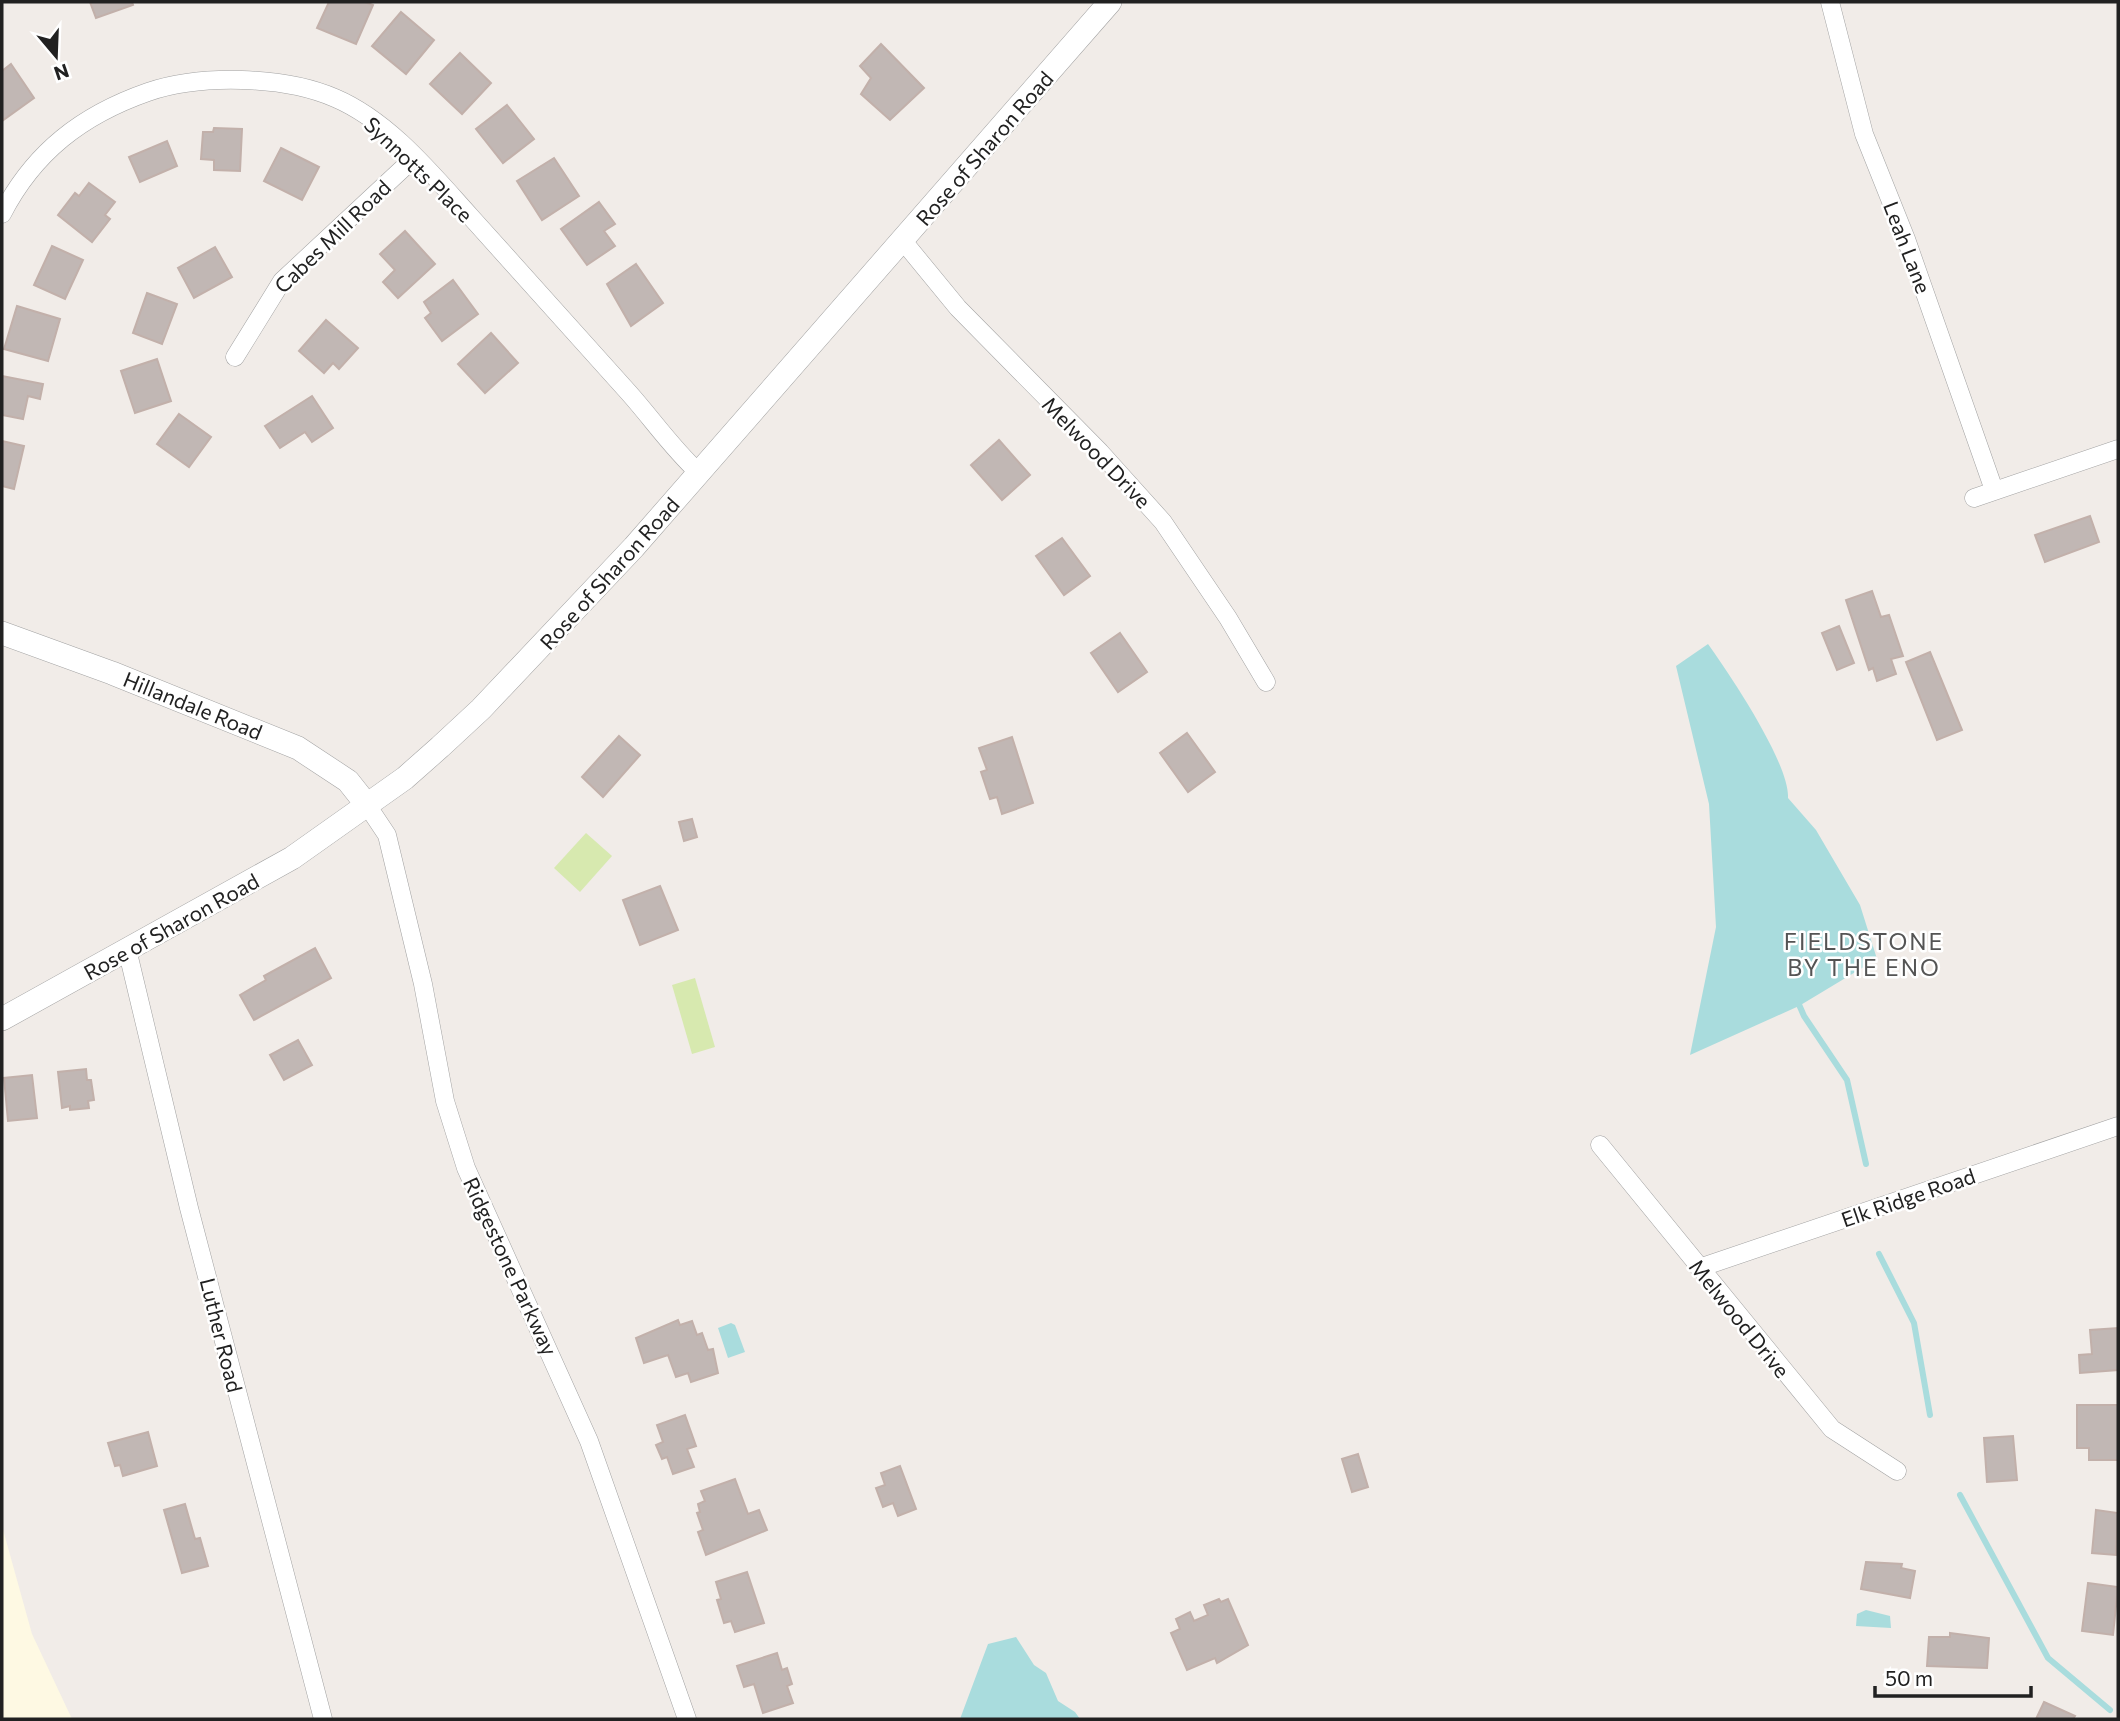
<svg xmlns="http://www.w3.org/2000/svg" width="2120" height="1721" font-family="Commissioner,sans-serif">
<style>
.education{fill:#fef9e3}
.grass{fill:#d7e9af}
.water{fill:#a9dcdd}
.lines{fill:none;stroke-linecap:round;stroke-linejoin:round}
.stream{stroke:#a9dcdd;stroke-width:6}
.building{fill:#c1b7b4;stroke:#c2b0aa;stroke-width:2}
.minor-casing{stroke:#a2a2a2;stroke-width:19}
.tertiary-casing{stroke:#a2a2a2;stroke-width:24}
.minor{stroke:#fff;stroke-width:18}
.tertiary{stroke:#fff;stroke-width:23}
.labels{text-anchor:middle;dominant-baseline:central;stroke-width:5;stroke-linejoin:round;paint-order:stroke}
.street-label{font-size:21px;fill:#212121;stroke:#fff}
.neighbourhood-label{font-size:23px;letter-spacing:2px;fill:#545454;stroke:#fff}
</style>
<rect width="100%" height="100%" fill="#f1ece8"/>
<!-- education -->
<path class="education" d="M2 1526 32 1634 72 1719H2Z"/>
<!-- grass -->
<g class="grass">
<path d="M586 833 612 856 580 892 554 868Z"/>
<path d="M695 978 715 1047 692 1054 672 985Z"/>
</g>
<!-- water -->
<g class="water">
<path d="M1708 644C1729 673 1790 764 1788 798L1816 830 1860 905 1877 959 1799 1006 1690 1055 1716 927 1709 804 1676 666Z"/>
<path d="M731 1323 735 1325 745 1352 728 1358 718 1328Z"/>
<path d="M1866 1610 1890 1616 1891 1628 1856 1626 1857 1614Z"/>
<path d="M1016 1637 1034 1665 1046 1673 1058 1701 1075 1712 1080 1719H960L988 1644Z"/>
</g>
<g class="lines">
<!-- stream -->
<g class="stream">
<path d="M1797 1000 1804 1016 1847 1080 1866 1164"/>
<path d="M1879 1254 1914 1323 1930 1415"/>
<path d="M1960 1495 2048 1658 2110 1710"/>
</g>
</g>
<!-- building -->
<g class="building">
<path d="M90 2H132L133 5 96 18Z"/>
<path d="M329 2H365L373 5 356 44 317 28Z"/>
<path d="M401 12 434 40 406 74 372 46Z"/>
<path d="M881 44 924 88 890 120 861 94 871 78 860 66Z"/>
<path d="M460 53 491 83 462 114 430 84Z"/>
<path d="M11 64 34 98 2 121V71Z"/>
<path d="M507 105 534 139 503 163 476 129Z"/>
<path d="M214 128 242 129 240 171 214 170V160L201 159 203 132H213Z"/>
<path d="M167 141 177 166 140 182 129 157Z"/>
<path d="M281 148 319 167 302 200 264 181Z"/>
<path d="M554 158 579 196 542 220 517 181Z"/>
<path d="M89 183 115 202 105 215 110 219 92 242 58 215 75 193 79 196Z"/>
<path d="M599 202 615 224 604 231 615 246 587 265 561 229Z"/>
<path d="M405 231 435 264 398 298 383 282 395 270 380 254Z"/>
<path d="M52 246 83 260 65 299 34 285Z"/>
<path d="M215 247 232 277 194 298 178 268Z"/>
<path d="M636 264 663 303 631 326 607 284Z"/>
<path d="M453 280 478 314 442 341 425 318 431 313 424 302Z"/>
<path d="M147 293 177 304 162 344 133 333Z"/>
<path d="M17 306 60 319 48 361 4 349Z"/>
<path d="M326 320 358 348 339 369 333 363 324 373 299 351Z"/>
<path d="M491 333 518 363 485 393 458 364Z"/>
<path d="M157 359 171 401 135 413 121 371Z"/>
<path d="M2 376 43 384 40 399 28 396 23 419 2 415Z"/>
<path d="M312 396 333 428 312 442 305 432 280 448 265 426Z"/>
<path d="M179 414 211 437 189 467 157 444Z"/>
<path d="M999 440 1030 475 1002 500 971 465Z"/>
<path d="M2 441 24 446 14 489 2 486Z"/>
<path d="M2090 516 2099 542 2045 562 2035 535Z"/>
<path d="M1062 538 1090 576 1064 595 1036 556Z"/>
<path d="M1872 591 1881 617 1889 615 1903 656 1891 659 1896 674 1877 681 1873 668 1869 670 1846 600Z"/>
<path d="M1839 626 1854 663 1837 670 1822 633Z"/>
<path d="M1120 633 1147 672 1118 692 1091 653Z"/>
<path d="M1930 652 1962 730 1937 740 1906 662Z"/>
<path d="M1187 733 1215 772 1188 792 1160 753Z"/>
<path d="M619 736 640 755 603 797 582 777Z"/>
<path d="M1012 737 1033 803 1002 814 997 797 990 799 981 772 987 770 979 748Z"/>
<path d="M692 819 697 837 684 841 679 822Z"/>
<path d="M660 886 678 930 640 945 623 900Z"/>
<path d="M315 948 331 978 254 1020 240 995 266 980 264 976Z"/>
<path d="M298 1040 312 1065 284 1080 270 1055Z"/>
<path d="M86 1069 87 1080H91L94 1100 88 1101 89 1108 70 1110V1106L62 1108 58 1072Z"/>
<path d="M32 1075 37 1118 8 1121 4 1078Z"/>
<path d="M678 1320 680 1325 692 1321 697 1335 702 1333 708 1350 713 1349 718 1373 691 1382 688 1373 676 1377 668 1355 644 1363 636 1338Z"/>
<path d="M2118 1328V1370L2080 1373 2079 1355 2092 1354 2090 1330Z"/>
<path d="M2077 1405H2118V1460H2089V1448H2077Z"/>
<path d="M685 1415 696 1446 687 1449 694 1467 673 1474 667 1457 662 1459 656 1445 663 1442 657 1425Z"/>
<path d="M148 1432 157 1466 123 1476 120 1465 115 1466 108 1443Z"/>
<path d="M2013 1436 2017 1480 1987 1482 1984 1438Z"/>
<path d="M1358 1454 1368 1487 1352 1492 1342 1459Z"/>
<path d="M900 1466 916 1509 898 1516 893 1503 883 1507 876 1488 885 1485 881 1473Z"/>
<path d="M735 1479 748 1514 759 1510 767 1530 706 1555 698 1532 703 1530 697 1513 700 1512 698 1504 705 1501 701 1491Z"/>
<path d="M185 1504 195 1539 200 1538 208 1566 182 1573 164 1510Z"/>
<path d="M2096 1510 2118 1513 2116 1555 2092 1553Z"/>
<path d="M1866 1562 1902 1564 1901 1568 1915 1571 1910 1598 1861 1589Z"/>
<path d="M747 1572 764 1623 735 1632 731 1621 724 1623 717 1600 721 1599 716 1582Z"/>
<path d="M2088 1583 2118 1587 2113 1635 2082 1631Z"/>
<path d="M1219 1599 1221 1602 1228 1599 1248 1645 1217 1663 1215 1658 1187 1670 1171 1633 1180 1629 1176 1619 1190 1612 1194 1621 1208 1615 1204 1605Z"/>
<path d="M1950 1633 1989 1638 1987 1668 1927 1666 1929 1637H1950Z"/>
<path d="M777 1653 782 1670 787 1668 792 1684 787 1686 793 1703 763 1713 754 1684 744 1687 737 1666Z"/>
<path d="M2044 1702 2075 1716 2073 1719H2036Z"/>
</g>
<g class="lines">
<!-- minor casing -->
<g class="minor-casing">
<g id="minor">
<path d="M1830 2 1864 134 1906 239 1994 490"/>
<path d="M2 214C34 152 82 115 148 92 201 74 284 76 335 98 389 121 432 174 470 216 523 275 576 334 629 393 653 420 672 448 699 473"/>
<path d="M903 241 958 308 1100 452 1163 522 1228 618 1266 682"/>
<path d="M235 357 282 281 414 158"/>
<path d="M1974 498 2118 449"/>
<path d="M367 805 387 835 423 984 445 1101 466 1168 589 1441 687 1719"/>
<path d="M127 949 189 1208 323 1719"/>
<path d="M1600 1145 1832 1429 1897 1471"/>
<path d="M1699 1268 2118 1126"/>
</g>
</g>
<!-- tertiary casing -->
<g class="tertiary-casing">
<g id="tertiary">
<path d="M2 633 112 673 298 748 348 781 367 805"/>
<path d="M2 1019 292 858 405 778 440 747 481 709 634 547 1110 2"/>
</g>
</g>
<!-- minor -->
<use href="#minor" class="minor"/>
<!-- tertiary -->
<use href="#tertiary" class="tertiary"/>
</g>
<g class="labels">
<!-- street labels -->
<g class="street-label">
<text transform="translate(984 148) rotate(-49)">Rose of Sharon Road</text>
<text transform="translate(419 169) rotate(44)">Synnotts Place</text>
<text transform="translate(332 236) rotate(-44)">Cabes Mill Road</text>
<text transform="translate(1908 247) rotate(69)">Leah Lane</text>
<text transform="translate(1097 452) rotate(46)">Melwood Drive</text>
<text transform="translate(609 573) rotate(-48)">Rose of Sharon Road</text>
<text transform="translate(193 705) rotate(22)">Hillandale Road</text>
<text transform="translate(171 926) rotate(-29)">Rose of Sharon Road</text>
<text transform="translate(1908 1197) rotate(-19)">Elk Ridge Road</text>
<text transform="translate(511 1266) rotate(65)">Ridgestone Parkway</text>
<text transform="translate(1740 1318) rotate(51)">Melwood Drive</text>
<text transform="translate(222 1335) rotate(76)">Luther Road</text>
</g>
<!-- neighbourhood labels -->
<g class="neighbourhood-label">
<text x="1864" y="941">FIELDSTONE<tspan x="1864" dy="26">BY THE ENO</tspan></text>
</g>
</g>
<!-- border -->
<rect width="2120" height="1721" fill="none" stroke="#212121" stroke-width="7"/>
<!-- north arrow -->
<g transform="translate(56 56) rotate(161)" stroke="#ffffff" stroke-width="5" paint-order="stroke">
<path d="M0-5L12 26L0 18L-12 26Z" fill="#212121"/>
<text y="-10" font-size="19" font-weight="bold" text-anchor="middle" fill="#212121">N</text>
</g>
<!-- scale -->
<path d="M1875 1686v10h156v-10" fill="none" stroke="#212121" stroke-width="3.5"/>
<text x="1885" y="1686" font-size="21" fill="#212121" stroke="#ffffff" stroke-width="5" paint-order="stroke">50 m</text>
</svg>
